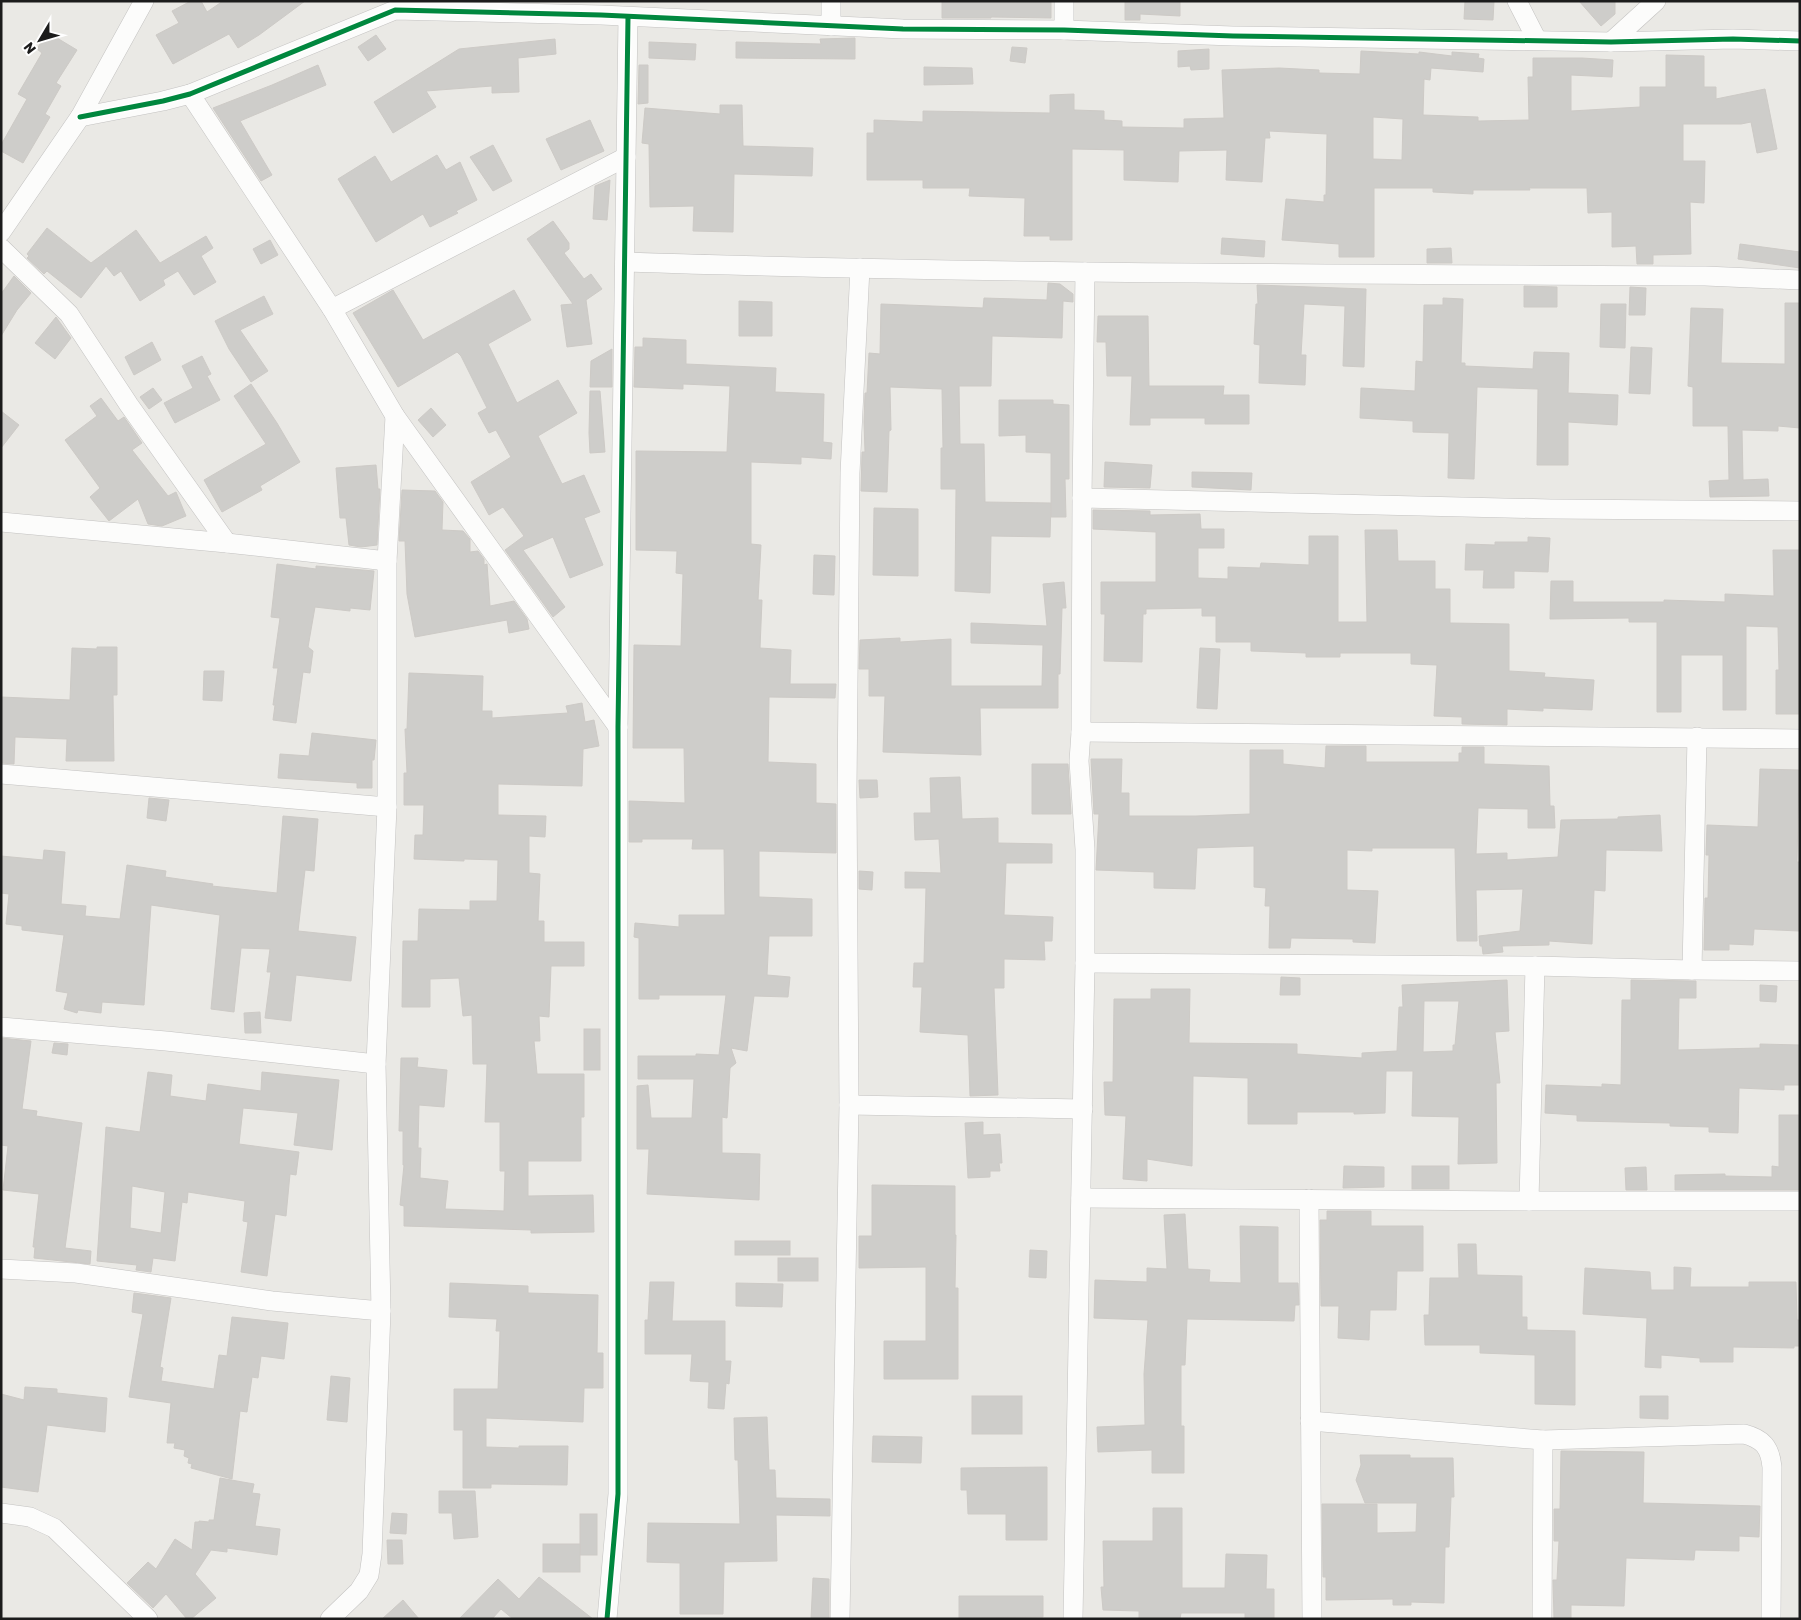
<svg xmlns="http://www.w3.org/2000/svg" width="1801" height="1620" font-family="Rubik,sans-serif">
<style>
.building{fill:#cecdca;stroke:#cdcac6;fill-rule:evenodd}
.lines{fill:none;stroke-linecap:round;stroke-linejoin:round}
.street-casing{stroke:#c3c2c1;stroke-width:20}
.street{stroke:#fcfcfb;stroke-width:19}
.cycleway-casing{stroke:#fff;stroke-width:8}
.cycleway{stroke:#00873e;stroke-width:5}
</style>
<rect width="100%" height="100%" fill="#eae9e5"/>
<!-- building -->
<g class="building">
<path d="M191 1H201L207 12 223 1H305L259 35 238 48 229 34 173 64 156 35 179 23 172 11Z"/>
<path d="M942 1 1051 2V18L991 17V18H942Z"/>
<path d="M1125 1H1180V16L1140 14V20H1125Z"/>
<path d="M1465 1H1494L1493 20 1464 19Z"/>
<path d="M1579 1H1615V14L1601 26Z"/>
<path d="M47 32 77 50 56 83 61 86 45 114 50 117 23 163 1 151V145L27 99 18 94 42 53 37 49Z"/>
<path d="M376 35 386 49 368 61 358 47Z"/>
<path d="M855 38V59L736 58V42L821 44 820 39Z"/>
<path d="M555 39 556 54 518 58 519 92 492 93V86L426 91 436 107 393 133 374 102 459 49Z"/>
<path d="M649 42 696 44 695 60 649 58Z"/>
<path d="M1012 47 1027 48 1025 63 1010 61Z"/>
<path d="M1209 49V69L1191 70 1190 66 1178 67V51Z"/>
<path d="M1361 51 1419 54V52L1452 56V52L1479 54 1478 58 1484 59 1483 72 1431 68 1430 80 1424 79 1423 115 1478 117V121L1529 120 1528 77H1533V58H1582L1613 60 1612 77 1571 75V111L1640 107V87H1666V55L1704 56V87H1716V99L1765 89 1777 149 1757 153 1751 122 1741 124H1683V161H1705L1704 203 1690 202 1691 254 1653 255V264H1637L1636 246 1612 247V212L1588 213 1587 188H1529L1530 190H1473V194L1433 192V188H1374V257H1339V244L1282 240 1286 199 1324 202V195H1326L1327 134 1269 131 1270 138H1265L1262 182 1226 180 1227 150 1179 151 1178 182 1124 180V150L1072 149V240H1050V236H1024L1025 198 969 196 970 188H923V180H867V133H874V120L923 122V111L1050 113V95L1074 94V110L1104 111V120L1122 121V127L1184 128V119L1224 118 1222 70 1279 68 1319 70V73L1360 74ZM1373 117 1403 119 1402 160 1373 159Z"/>
<path d="M318 65 326 85 240 121 272 175 261 181 213 108 272 85Z"/>
<path d="M639 65H648V103L638 104Z"/>
<path d="M924 67 972 68 973 84 924 85Z"/>
<path d="M720 105H742L743 146 813 148 812 176 734 174 733 232 693 231 694 206 650 207 649 144 642 143 645 108 720 114Z"/>
<path d="M590 120 604 151 561 170 546 139Z"/>
<path d="M493 145 512 181 493 191 470 157Z"/>
<path d="M437 155 446 170 460 162 477 200 456 211 458 213 430 227 423 214 376 242 338 179 375 156 391 182Z"/>
<path d="M610 180 607 220 593 219 595 186Z"/>
<path d="M553 221 569 243V249L564 253 584 279 591 274 602 289 586 300 592 344 567 347 561 305 573 304 527 239Z"/>
<path d="M47 228 91 263 136 230 160 263 206 236 213 248 201 256 216 282 194 295 178 271 163 280 165 285 140 301 121 271 114 276 106 266 81 298 47 271 44 274 27 258 29 256 27 254Z"/>
<path d="M1222 238 1265 241 1264 257 1221 254Z"/>
<path d="M270 240 278 255 261 264 253 249Z"/>
<path d="M1740 244 1800 252V268L1738 259Z"/>
<path d="M1451 248 1452 263H1427V249Z"/>
<path d="M14 276 31 293 17 310 1 336V294Z"/>
<path d="M1048 283 1060 284 1073 294V302L1063 301 1062 338 992 336 991 386H959L960 444H984L985 502 1051 503 1050 537 991 536 990 593 955 591 956 489H941V448H943L942 389 890 387 891 430 889 431 887 492 861 491 862 452H865L864 422 865 393H867L869 353 880 354 881 304 983 308 984 298 1047 300Z"/>
<path d="M1257 285 1366 289 1364 367 1343 366 1345 306 1304 304 1301 355H1306L1305 385 1259 383 1260 345 1254 344 1256 304H1258Z"/>
<path d="M1524 286 1557 287V307H1524Z"/>
<path d="M1630 287 1646 288 1645 315H1629Z"/>
<path d="M393 290 423 340 514 290 531 320 488 344 517 403 558 380 577 413 538 436 562 484 584 475 600 512 584 518 603 565 570 578 553 537 523 550 565 607 553 617 505 550 524 536 503 507 489 515 471 482 511 457 496 430 489 433 478 413 487 408 461 356 457 352 398 387 353 313Z"/>
<path d="M264 296 273 314 240 330 268 371 251 382 229 349 215 321Z"/>
<path d="M1443 298 1463 299 1461 363H1465V366L1533 369 1534 352 1569 353 1568 393 1618 395 1617 425 1568 422V465H1537L1538 389 1477 387 1474 479 1448 478 1449 433 1413 432V421L1360 418 1361 388 1415 391 1416 361 1423 362 1424 305H1443Z"/>
<path d="M739 301 772 302V336H739Z"/>
<path d="M1785 303H1800V428L1778 426V431L1742 430 1743 480 1768 479 1769 496 1710 497 1709 481 1729 480 1728 426H1693V387L1688 386 1691 308 1723 309 1721 363 1785 364Z"/>
<path d="M1601 304H1626L1625 348 1600 347Z"/>
<path d="M1098 316H1148L1149 386H1224L1223 395H1249V424H1205V418H1150V425H1130L1132 376H1107L1106 342H1097Z"/>
<path d="M56 317 71 338 55 359 35 343Z"/>
<path d="M643 338 686 340V364L776 368 775 392 824 394 823 442 832 443 831 459 801 457V464L751 462V544L761 545 758 600H762L760 648 791 650 790 684H836L835 698 769 697 768 762 816 764V803L836 804V853L759 851V897L812 899V936H769L767 975 790 977 788 997 754 996 747 1051 731 1048 736 1063 730 1068 727 1118 722 1117V1153L760 1154 759 1200 647 1194 649 1149H637V1086L648 1085 651 1118H692L694 1079H638V1056H696V1054L719 1055 726 995H659V999H639V938L634 937 635 923 679 927V915H725L724 849H692L693 839H642V842H629V801L685 803 684 748H633L634 645 681 646 683 574 676 573 677 551 636 550V451L727 452 730 386 683 384V389L634 387 635 347H643Z"/>
<path d="M152 342 161 360 134 375 125 357Z"/>
<path d="M1631 347 1652 348 1650 394 1629 393Z"/>
<path d="M612 349V387H590L591 361Z"/>
<path d="M202 356 211 374 207 376 220 400 175 423 164 403 193 388 182 366Z"/>
<path d="M251 384 277 423 300 462 260 486 262 490 222 512 204 480 266 444 234 396Z"/>
<path d="M153 388 162 400 149 409 140 397Z"/>
<path d="M590 391H600L605 452 590 453 589 433Z"/>
<path d="M101 398 118 421 124 417 142 443 132 450 168 496 176 492 186 516 162 526 148 524 138 499 109 521 90 497 100 488 65 440 97 416 90 406Z"/>
<path d="M999 400H1053V404L1069 405V479H1065L1066 517H1051V453L1026 452V435L999 436Z"/>
<path d="M431 408 446 425 433 437 418 420Z"/>
<path d="M1 411 19 425 1 448Z"/>
<path d="M1105 462 1152 465 1150 488 1104 487Z"/>
<path d="M376 465 378 489H380L377 545 361 547 349 545 346 518H340L336 468Z"/>
<path d="M1192 472 1252 473 1251 490 1192 487Z"/>
<path d="M402 490 435 491 443 502 442 530 463 531 470 539V552L478 551 484 559V565L487 564 490 606 514 601 527 619 529 629 509 633 507 620 415 637 407 594 405 541H399Z"/>
<path d="M874 508 918 509V576L873 575Z"/>
<path d="M1093 510 1149 511H1150V515L1200 514 1201 529H1224V548H1198V578L1228 579V567L1260 568 1261 563 1309 565V536H1338V622H1367L1365 530H1397L1398 561H1435V589H1450V623L1509 624V671L1545 673 1544 677 1594 680 1592 710 1543 708V711L1507 709V725L1462 724V717L1434 716 1437 665 1411 664V653H1340V657H1306V653L1251 651V642H1216V616H1202V608L1146 609V614H1143L1142 662 1104 661 1105 614H1101V582H1156V532L1093 529Z"/>
<path d="M1528 537 1550 538 1548 572 1514 571V588H1483L1484 570H1465L1466 544 1495 545V542H1528Z"/>
<path d="M1773 550H1800L1799 714H1776V670H1779L1778 627 1746 626V710H1723V655H1681V712H1657V622H1629V618L1550 619 1551 581H1573V602H1664V600L1725 602V594L1774 596Z"/>
<path d="M814 555 835 556 834 595 813 594Z"/>
<path d="M277 564 316 569V566L374 571 370 610 350 608V611L315 607 308 647 313 651 310 673 303 672 296 723 273 720 275 705H273L278 668H273L280 618 271 617Z"/>
<path d="M1064 582 1066 608H1062L1060 674H1058V708H980L981 755 883 752 885 696H869V669H859L860 640 900 638V642L951 639V686H1042L1043 645 971 643V623L1047 626 1043 584Z"/>
<path d="M97 647H117V695H113L114 761H66L67 739 15 737 14 764 1 763V697L70 700 72 648 97 649Z"/>
<path d="M1200 648 1220 649 1217 709 1197 708Z"/>
<path d="M204 671H224L222 701 203 700Z"/>
<path d="M409 673 483 676 482 711H492V718L568 713 566 706 582 703 585 722 594 720 599 746 583 749 582 786 498 784V815L546 816 545 837 529 836V873L540 874 538 921H544V942H584V966H551L549 1017 539 1016 540 1041H534L537 1074H584V1117H581V1161H528V1196L593 1195 594 1232 531 1233V1230L404 1226V1206L400 1205 404 1165H403V1131H399L401 1058H418L417 1067 447 1070 444 1107 419 1105 418 1148H421L420 1178 448 1181 445 1209 504 1211 505 1171H500V1122H485L487 1064H473L472 1015 463 1016 459 978 430 979V1007H402L403 941H418L419 909 470 910V901H497L498 860 464 859V861L414 859 415 835H423L424 805H404V773H407L405 729H407Z"/>
<path d="M312 733 376 740 374 760H372V788H357V783L278 778 280 754 309 756Z"/>
<path d="M1326 746H1366V762H1459V753H1462V747H1484V764L1549 766 1550 806H1554L1555 828H1528V809L1478 808 1476 854 1507 853V860L1558 857 1561 820 1618 819V817L1660 815 1662 851 1606 850 1605 891 1594 890 1592 944 1549 941V945L1502 946 1503 952 1483 954 1482 946H1480L1479 936 1520 931 1523 889 1476 890 1477 941H1457L1455 848H1372V851L1347 850V890L1378 891 1375 943 1353 942V939L1291 938 1290 948H1269L1270 906H1265L1266 888 1254 887V846L1197 848 1195 889 1154 888V872L1096 870 1099 814H1094L1091 759H1122L1121 793H1129V816H1196L1250 814V750H1283V764L1325 768Z"/>
<path d="M1032 764H1068L1071 814H1032Z"/>
<path d="M1760 769 1799 770 1797 862H1800L1799 931 1754 929 1753 945 1729 944V950H1704L1705 898H1708L1709 855H1706L1707 825 1758 827Z"/>
<path d="M960 777 962 819 998 818V843L1052 844V863H1006L1004 915 1053 917 1052 941H1044L1045 960 1004 959V988H994L998 1095 970 1096 968 1035 920 1032 922 987H913L914 963H924L926 888H905V872L941 873 939 839 915 840 914 813H931L930 778Z"/>
<path d="M859 780H877L878 797 860 798Z"/>
<path d="M149 798 169 800 166 821 147 818Z"/>
<path d="M283 816 318 819 314 871 305 870 298 931 356 937 351 981 296 975 291 1021 265 1018 271 972H267L270 949 241 948 234 1012 211 1009 220 915 151 905 144 1005 102 1002 101 1013 78 1010 77 1013 64 1009 68 993 56 991 64 935 22 930V926L6 924 9 894 1 893V856L43 860 44 850 65 852 61 904 86 906 85 916 120 919 127 865 166 871 165 877 213 884 212 886 277 893Z"/>
<path d="M859 871 873 872 872 890 859 889Z"/>
<path d="M1281 977 1300 978V995H1280Z"/>
<path d="M1507 980 1509 1031 1495 1032 1500 1083H1496L1497 1163 1458 1164 1459 1117 1412 1116 1413 1071H1386L1385 1113 1354 1114V1112H1297V1124H1248V1078L1193 1076 1192 1166 1147 1159V1181L1123 1179 1126 1116 1105 1115 1104 1082H1113L1114 999H1151V989H1190L1189 1043 1297 1044V1054L1362 1058V1053L1397 1051 1399 1007H1403L1402 985ZM1424 1001H1459L1455 1045H1453V1051L1423 1052Z"/>
<path d="M1631 980 1696 981V998H1679L1678 1050 1760 1048V1044L1800 1045V1085H1784V1090L1739 1088 1738 1133 1709 1132V1127L1670 1126V1123L1577 1121V1115L1545 1113 1546 1085 1602 1087V1084L1621 1085 1622 1000H1631Z"/>
<path d="M1760 985 1777 986 1776 1002 1760 1001Z"/>
<path d="M260 1012 261 1033H245L244 1013Z"/>
<rect x="584" y="1029" width="16" height="41"/>
<path d="M1 1038 31 1041 22 1109 37 1111 36 1116 82 1123 65 1248 91 1251 90 1264 34 1258 35 1247H33L39 1194 3 1190 8 1146 1 1145Z"/>
<path d="M54 1043 68 1044 67 1055 52 1053Z"/>
<path d="M148 1072 172 1075 170 1096 206 1101 208 1084 261 1091 262 1072 339 1080 332 1150 294 1145 298 1113 243 1108 239 1144 299 1152 296 1175 290 1174 286 1216 275 1214 267 1276 241 1272 248 1222 243 1221 245 1201 188 1192 187 1203 182 1202 175 1261 153 1258 151 1272 136 1270 137 1265 97 1261 106 1127 140 1132ZM132 1186 165 1192 161 1233 130 1228Z"/>
<path d="M1779 1115H1800V1190H1675V1175L1725 1174V1176L1772 1177V1166L1779 1167Z"/>
<path d="M983 1122V1135L1000 1134 1002 1163H999L1000 1171H990V1177L968 1178 965 1123Z"/>
<path d="M1344 1166 1384 1167V1187L1343 1188Z"/>
<rect x="1412" y="1166" width="37" height="23"/>
<path d="M1646 1167 1647 1190H1626L1625 1168Z"/>
<path d="M872 1185 955 1186V1235H956L955 1288H958V1379H884V1341H926V1267L859 1268V1236H872Z"/>
<path d="M1327 1211H1371V1226H1423V1271H1397L1396 1310H1370L1369 1340 1338 1338 1339 1306H1321L1320 1220H1327Z"/>
<path d="M1185 1214 1188 1269 1210 1270 1209 1282 1241 1283 1240 1226 1278 1227V1283H1298L1299 1305H1295L1294 1321 1187 1319 1185 1365H1181V1426H1184V1473H1152V1450L1098 1452 1097 1427 1145 1425 1144 1374 1148 1320 1094 1318 1095 1280 1147 1282V1268L1167 1269 1164 1215Z"/>
<rect x="735" y="1241" width="55" height="14"/>
<path d="M1458 1244H1476L1477 1275 1522 1276V1317H1527V1330L1575 1331V1405L1535 1404V1355L1480 1353V1345H1425L1424 1315H1429L1430 1278H1459Z"/>
<path d="M1030 1250 1047 1251 1046 1278 1029 1277Z"/>
<rect x="778" y="1258" width="40" height="23"/>
<path d="M1674 1267 1691 1268 1690 1287H1749V1282H1796L1797 1320H1800V1346H1794V1348L1733 1347V1362H1700V1358L1661 1355V1368L1645 1367 1647 1318 1583 1314 1585 1268 1650 1272 1651 1290H1674Z"/>
<path d="M650 1282H674L672 1321H725V1361H731L729 1384 726 1383 724 1409 708 1408 709 1382 690 1381 692 1354H645V1320H648Z"/>
<path d="M450 1283 528 1286V1293L598 1295 597 1353H603V1388H584L583 1422 486 1418V1447L519 1448V1446H568L567 1485 491 1484V1488H463V1430H454V1389H498L500 1331H496L497 1319 449 1317Z"/>
<path d="M736 1283 783 1284 782 1307 736 1306Z"/>
<path d="M134 1293 171 1298 160 1367 163 1368 161 1381 214 1389 219 1355 227 1356 232 1317 288 1323 284 1359 261 1356 258 1378 252 1377 247 1412 240 1411 232 1479 191 1468 192 1464 188 1463 189 1458 184 1456 185 1450 174 1448 175 1443H167L171 1403 129 1397 143 1314 132 1312Z"/>
<path d="M331 1376 350 1378 347 1422 327 1420Z"/>
<path d="M25 1387 57 1389V1393L107 1398 105 1432 47 1425 38 1492 1 1487V1394L24 1400Z"/>
<rect x="972" y="1396" width="50" height="38"/>
<path d="M1640 1396H1668V1419L1640 1418Z"/>
<path d="M767 1417 769 1470H775L776 1498 830 1499V1516L776 1515 777 1561 724 1562 723 1614H680V1563L647 1562 648 1523 740 1524 738 1460H735L734 1418Z"/>
<path d="M873 1436 922 1437 921 1463 872 1462Z"/>
<path d="M1561 1451 1644 1452 1643 1503 1760 1506 1759 1537 1739 1536V1551L1695 1550 1694 1560 1626 1558 1624 1606 1571 1605V1619H1554L1553 1580H1557L1559 1541H1554V1509H1560Z"/>
<path d="M1360 1455H1410V1458H1453L1454 1497H1451L1449 1547H1445L1444 1603 1411 1602V1605H1393V1599L1326 1600V1577H1323L1322 1504H1377V1533L1416 1532 1417 1503H1365L1356 1480 1361 1465Z"/>
<path d="M1047 1467V1540H1006V1514H968L967 1490H961V1468Z"/>
<path d="M220 1478 254 1484 252 1493 260 1494 255 1526 280 1529 277 1555 227 1548V1552L211 1550 195 1574 216 1598 191 1619H187L166 1594 153 1608 127 1583 148 1562 156 1569 175 1539 192 1550 195 1522H199V1521L209 1522V1520H214Z"/>
<path d="M439 1491H475L478 1537 454 1539 452 1513H439Z"/>
<path d="M1153 1508H1182V1588H1225L1226 1554 1267 1555 1266 1589H1274V1619H1245V1613H1181L1180 1619H1139V1611L1103 1610 1101 1587H1104L1103 1541H1153Z"/>
<path d="M392 1513 407 1514 406 1534 390 1533Z"/>
<rect x="580" y="1514" width="17" height="41"/>
<path d="M387 1540H402L403 1564H388Z"/>
<rect x="543" y="1544" width="37" height="28"/>
<path d="M539 1577 593 1619H513L501 1609 492 1619H459L498 1579 519 1599Z"/>
<path d="M813 1578 829 1579V1619H811Z"/>
<path d="M959 1596H1043V1617L959 1618Z"/>
<path d="M403 1600 419 1619H382Z"/>
</g>
<g class="lines">
<!-- street casing -->
<g class="street-casing">
<g id="street">
<path d="M1517 1 1537 40"/>
<path d="M831 26V1"/>
<path d="M1064 30V1"/>
<path d="M1611 42 1656 1"/>
<path d="M190 94 332 309 395 416 618 727"/>
<path d="M80 117 163 101 190 94 395 10 601 15 903 29 1064 30 1233 36 1611 42 1733 39 1800 41"/>
<path d="M1 232 80 117 144 1"/>
<path d="M1 248 69 314 129 405 227 543"/>
<path d="M625 262C985 274 1345 274 1705 276L1800 280"/>
<path d="M332 309 626 157"/>
<path d="M1082 498 1551 509 1800 511"/>
<path d="M1 522 227 543 387 561"/>
<path d="M1081 732 1800 739"/>
<path d="M1 774 387 807"/>
<path d="M1085 963 1535 966 1692 970 1800 971"/>
<path d="M1692 970 1697 737"/>
<path d="M1 1027 166 1041 376 1064"/>
<path d="M849 1105 1083 1109"/>
<path d="M1081 1198 1529 1201H1800"/>
<path d="M1309 1199 1312 1619"/>
<path d="M1529 1201 1535 966"/>
<path d="M1 1269 76 1273 272 1301 381 1311 372 1554 369 1575 359 1591 330 1619"/>
<path d="M381 1311 376 1064 387 807V561L395 416"/>
<path d="M1310 1421 1543 1440 1744 1434C1763 1439 1770 1447 1772 1467L1771 1619"/>
<path d="M1 1513 30 1517 54 1528 148 1619"/>
<path d="M607 1619 618 1494V727L628 17"/>
<path d="M840 1619 849 1105 847 791 850 473 860 268"/>
<path d="M1073 1619 1085 963V849L1079 761 1081 732 1082 498 1085 272"/>
<path d="M1542 1619 1543 1440"/>
</g>
</g>
<!-- street -->
<use href="#street" class="street"/>
<!-- cycleway casing -->
<g class="cycleway-casing">
<g id="cycleway">
<path d="M80 117 163 101 190 94 395 10 601 15 903 29 1064 30 1233 36 1611 42 1733 39 1800 41"/>
<path d="M607 1619 618 1494V727L628 17"/>
</g>
</g>
<!-- cycleway -->
<use href="#cycleway" class="cycleway"/>
</g>
<!-- border -->
<rect width="1801" height="1620" fill="none" stroke="#1c1c1c" stroke-width="5"/>
<!-- north arrow -->
<g transform="translate(40 40) rotate(232)" stroke="#ffffff" stroke-width="4" paint-order="stroke">
<path d="M0-4L9 19L0 12L-9 19Z" fill="#1c1c1c"/>
<text y="-8" font-size="14" font-weight="bold" text-anchor="middle" fill="#1c1c1c">N</text>
</g>
</svg>
